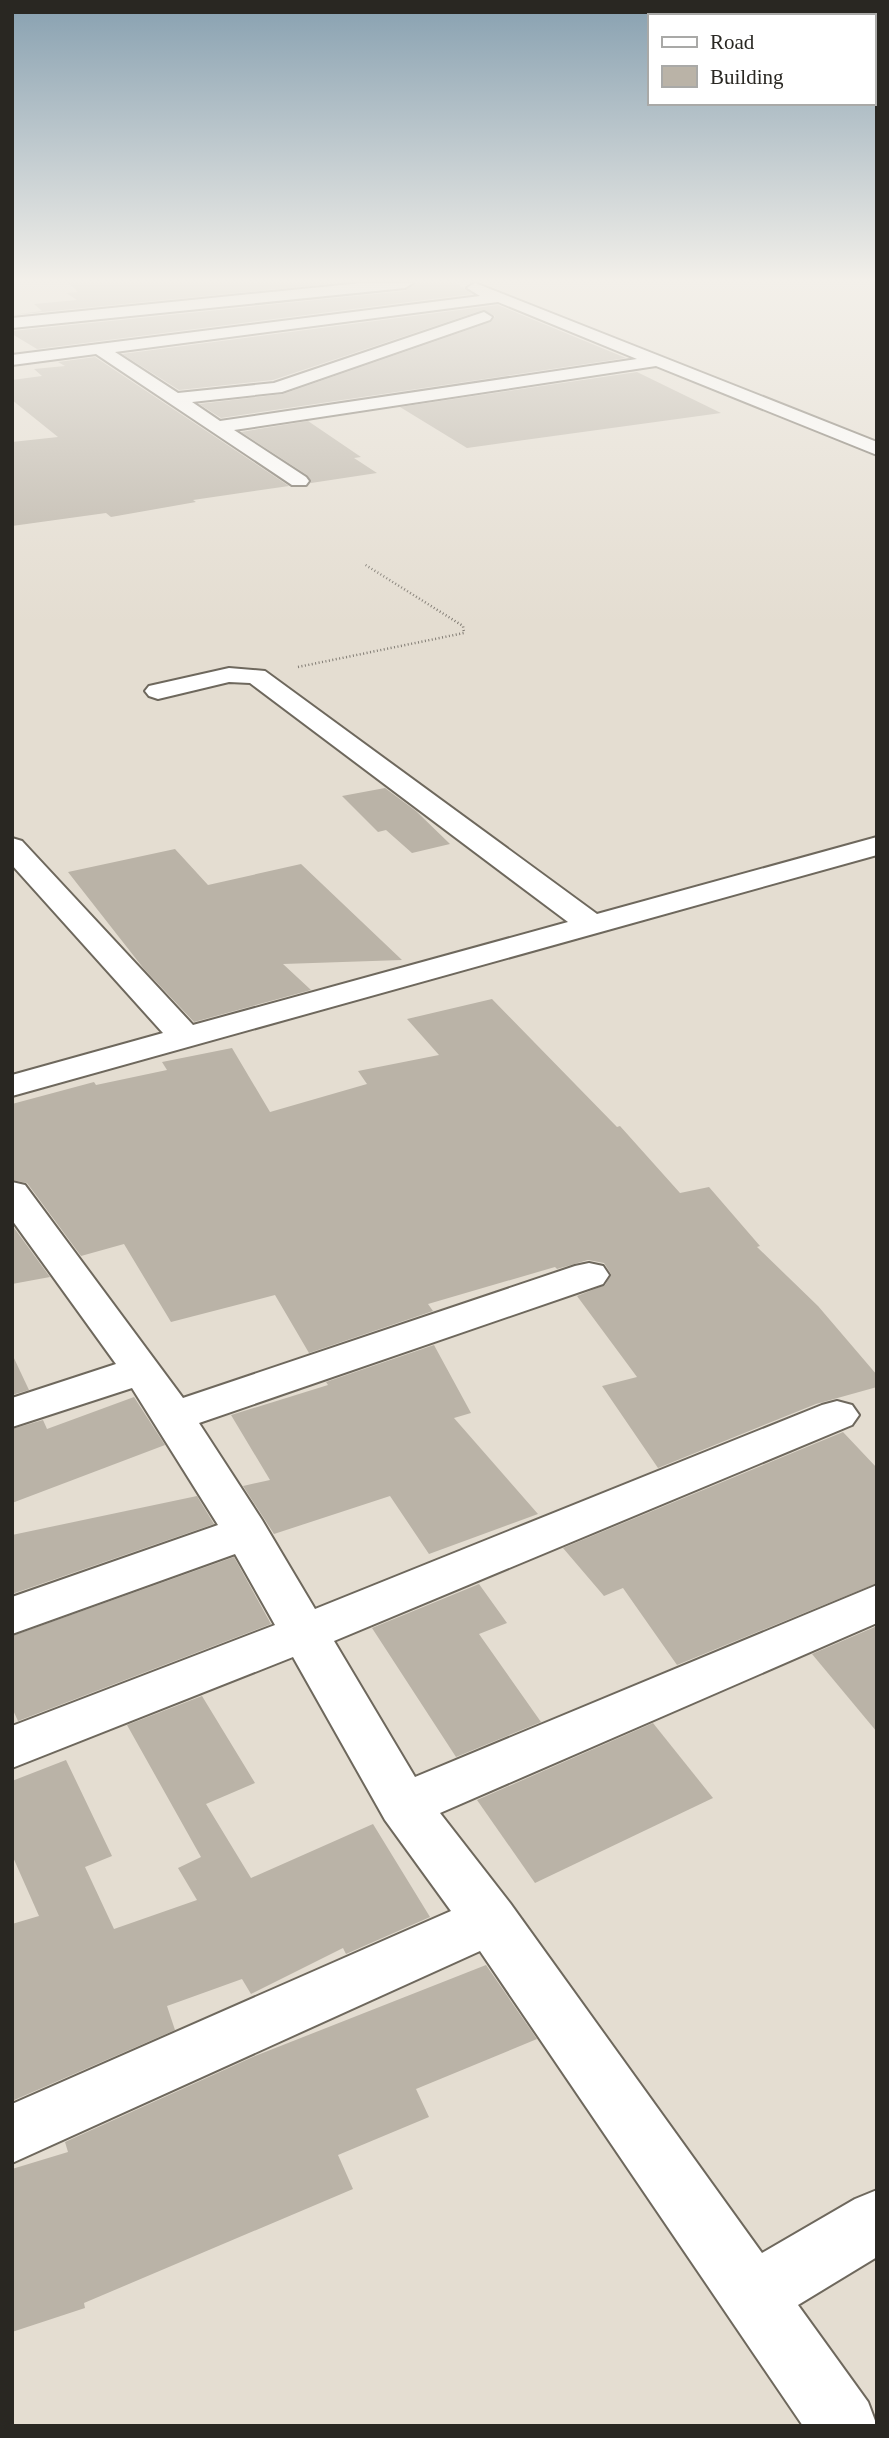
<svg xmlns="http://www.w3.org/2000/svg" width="889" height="2438" font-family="Georgia,serif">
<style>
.building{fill:#bab3a7}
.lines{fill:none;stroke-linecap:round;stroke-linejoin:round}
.street-casing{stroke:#6e685d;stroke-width:4}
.path{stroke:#807b73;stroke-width:2.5;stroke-dasharray:1 2.5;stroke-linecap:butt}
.street{fill:#fff;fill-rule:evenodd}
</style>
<rect width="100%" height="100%" fill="#e4ddd1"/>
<!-- building -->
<g class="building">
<path d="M69 283H338L12 315 42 311 34 304 77 300 66 293 78 292Z"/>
<path d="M415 283H456L472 294 37 349 12 334V331L405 291Z"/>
<path d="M498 305 626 358 221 418 199 404 283 394 491 322 495 316 483 310 273 380 179 390 122 354Z"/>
<path d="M95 357 289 486 193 500 196 502 111 517 106 513 12 526V442L58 437 12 400V380L42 376 34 369 65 366 58 362Z"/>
<path d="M637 372 721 413 467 448 400 407Z"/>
<path d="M308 421 361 457 354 458 377 473 311 483 307 475 241 432Z"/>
<path d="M385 788 416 811 450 844 412 853 386 830 378 832 342 796Z"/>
<path d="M175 849 208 885 301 864 402 960 283 964 311 990 194 1022 144 969 68 872Z"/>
<path d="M492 999 617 1127 620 1126 680 1193 709 1187 760 1246 757 1247 818 1306 877 1375V1387L816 1404 658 1468 602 1386 637 1377 577 1296 605 1285 611 1274 604 1263 588 1260 557 1269 555 1267 428 1304 433 1311 309 1353 275 1295 171 1322 124 1244 81 1256 27 1183 12 1180V1104L94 1082 96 1085 167 1070 162 1062 232 1048 270 1112 367 1084 358 1071 439 1055 407 1019Z"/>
<path d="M12 1225 50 1277 12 1284Z"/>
<path d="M434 1345 471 1413 454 1418 538 1514 429 1554 390 1496 274 1534 243 1486 270 1480 231 1415 328 1385 326 1382Z"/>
<path d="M12 1354 29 1390 12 1395Z"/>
<path d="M134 1397 165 1445 12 1503V1429L43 1420 47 1429Z"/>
<path d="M843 1432 877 1468V1583L677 1665 623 1588 604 1596 563 1548Z"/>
<path d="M197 1496 214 1524 12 1594V1535Z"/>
<path d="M234 1557 271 1624 18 1721 12 1708V1636Z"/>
<path d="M479 1584 507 1623 479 1634 541 1722 456 1757 372 1628Z"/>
<path d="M877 1626V1732L812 1654Z"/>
<path d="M202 1696 255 1783 206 1804 251 1878 373 1824 430 1917 346 1954 343 1948 251 1994 242 1979 167 2006 175 2030 12 2101V1924L39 1916 12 1855V1781L66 1760 112 1856 85 1867 114 1929 197 1900 178 1868 201 1857 127 1725Z"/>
<path d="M653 1723 713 1798 535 1883 477 1800Z"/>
<path d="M486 1965 537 2039 416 2089 429 2117 338 2155 353 2189 84 2303 85 2308 12 2332V2169L68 2152 65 2142 255 2056Z"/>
</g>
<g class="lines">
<!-- street casing -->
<g class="street-casing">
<g id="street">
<path d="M362 283H413L405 288 12 328V318Z"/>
<path d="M475 283 877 442V455L656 366 234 430 306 477 309 481 306 485H292L96 354 12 365V355L480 296 467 288ZM498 302 637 359 220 421 192 402 282 392 490 320 492 317 484 312 478 314 274 383 178 393 115 352Z"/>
<path d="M229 668 265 671 597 914 877 837V855L12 1096V1075L163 1033 12 865V838L22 841 193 1025 568 922 250 683 229 682 158 699 149 696 145 691 149 686Z"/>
<path d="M12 1182 25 1185 183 1398 575 1266 589 1263 603 1266 609 1275 603 1284 199 1423 262 1520 315 1609 822 1405 837 1401 852 1405 859 1415 852 1425 334 1641 415 1777 877 1585V1623L440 1813 510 1903 762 2253 855 2199 877 2190V2257L798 2305 868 2402 877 2426H803L480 1951 12 2163V2104L451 1911 385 1820 293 1657 12 1768V1726L275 1625 235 1554 12 1634V1597L218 1525 132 1388 12 1427V1398L116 1364 12 1220Z"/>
</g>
</g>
<!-- path -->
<path class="path" d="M298 667 464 633 463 626 364 564"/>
<!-- street -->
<use href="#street" class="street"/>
</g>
<!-- sky -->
<linearGradient id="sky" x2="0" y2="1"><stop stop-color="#87a0b0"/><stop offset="0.45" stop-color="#f3f0ea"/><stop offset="1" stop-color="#f3f0ea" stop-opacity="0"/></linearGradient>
<rect width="889" height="624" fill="url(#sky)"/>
<!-- border -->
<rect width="889" height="2438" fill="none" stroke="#292722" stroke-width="28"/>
<!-- legend -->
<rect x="648" y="14" width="228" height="91" fill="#ffffff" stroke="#a9a9a7" stroke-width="2"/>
<rect x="662" y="37" width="35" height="10" fill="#ffffff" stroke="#a9a9a7" stroke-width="2"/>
<text x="710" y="49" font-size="21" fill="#292722">Road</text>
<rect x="662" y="66" width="35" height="21" fill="#bab3a7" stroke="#a9a9a7" stroke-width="2"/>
<text x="710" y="84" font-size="21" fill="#292722">Building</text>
</svg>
